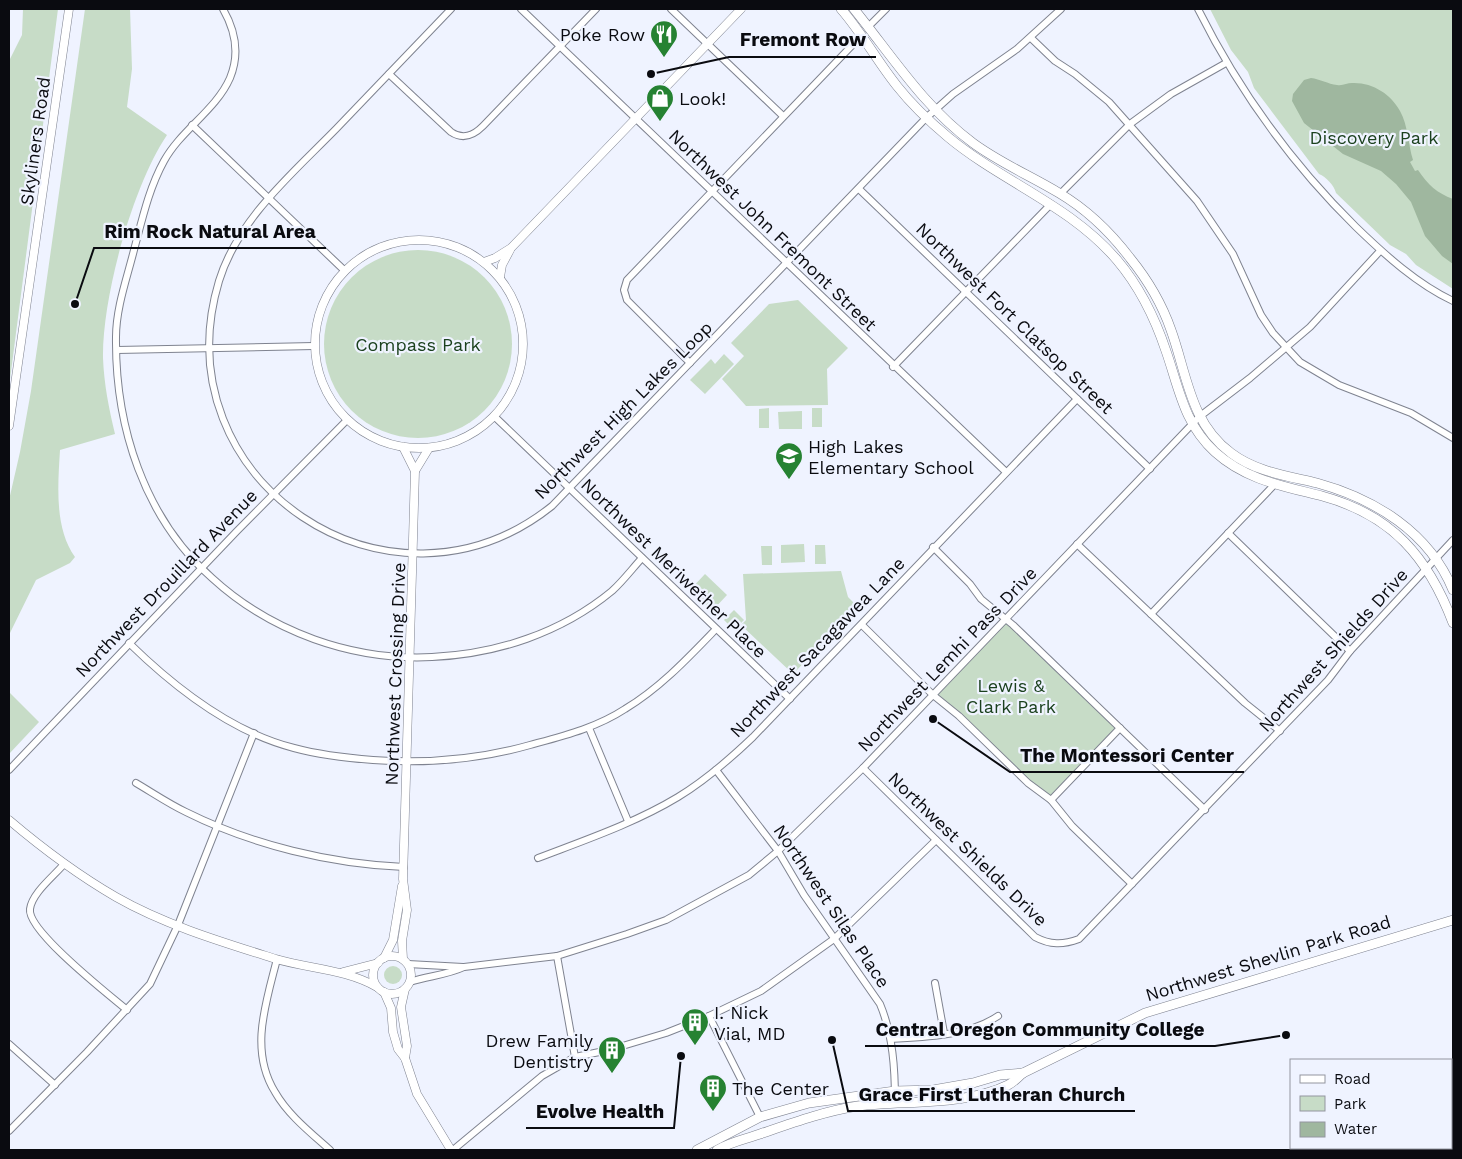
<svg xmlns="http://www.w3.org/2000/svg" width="1462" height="1159" font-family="'Work Sans',sans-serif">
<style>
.green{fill:#c7dcc7}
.water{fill:#9fb79f}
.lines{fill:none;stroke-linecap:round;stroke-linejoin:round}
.minor-casing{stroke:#7f8390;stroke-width:8}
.tertiary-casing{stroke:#7f8390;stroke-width:9}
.secondary-casing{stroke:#7f8390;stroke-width:10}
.minor{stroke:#fff;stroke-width:6}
.tertiary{stroke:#fff;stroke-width:8}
.secondary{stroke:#fff;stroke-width:9}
.labels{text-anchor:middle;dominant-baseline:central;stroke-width:4.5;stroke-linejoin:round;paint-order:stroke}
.poi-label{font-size:18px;fill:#0a0b10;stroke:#eff3ff;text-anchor:start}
.park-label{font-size:18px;fill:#1b411e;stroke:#eff3ff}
.street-label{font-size:18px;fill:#0a0b10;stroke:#eff3ff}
.leader{fill:none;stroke:#0a0b10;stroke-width:2}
.callout-dot{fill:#0a0b10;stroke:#eff3ff;stroke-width:2}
.callout-label{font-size:19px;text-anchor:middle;font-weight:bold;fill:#0a0b10;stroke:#eff3ff;stroke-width:4.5;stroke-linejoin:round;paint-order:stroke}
</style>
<rect width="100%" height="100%" fill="#eff3ff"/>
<!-- green -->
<g class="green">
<path d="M23 9H58L9 387V61L22 35Z"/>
<path d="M85 9H130L132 69 127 107 167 135C133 185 102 297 103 358 104 384 109 409 115 434L60 450C58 484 54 528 75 557L70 563 36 580 9 635V500L20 452 31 391Z"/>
<path d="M1210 9H1453V289L1416 265 1406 254 1390 245 1336 193C1334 185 1326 177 1319 174L1254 88 1248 72 1231 50Z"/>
<circle cx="418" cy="344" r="94"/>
<path d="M798 300 848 348 827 369 828 405 746 406 722 379 744 356 731 343 769 304Z"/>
<path d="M724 354 734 364 705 394 690 380 711 359 715 364Z"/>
<path d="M769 408V428H759V409Z"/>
<rect x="812" y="408" width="10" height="19"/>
<path d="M802 411V429H779L778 412Z"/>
<path d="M804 544 805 562 781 563V545Z"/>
<path d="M815 545H825L826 564H815Z"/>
<path d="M761 546H772V565H762Z"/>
<path d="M841 571 848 597 858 607 793 674 741 625 746 620 743 574Z"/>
<path d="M705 574 727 595 712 611 690 590Z"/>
<path d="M734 610 744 620 734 630 724 620Z"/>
<path d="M1007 619 1120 728 1051 800 933 695Z"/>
<path d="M9 692 39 722 9 754Z"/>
<circle cx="393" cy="975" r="9"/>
</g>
<!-- water -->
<path class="water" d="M1311 78C1320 79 1328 84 1337 85 1343 86 1347 83 1352 83 1372 82 1391 94 1400 111 1408 125 1408 144 1413 160L1410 162 1415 171 1418 170C1428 185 1437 193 1453 199V264L1442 256 1425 236 1411 202 1396 184 1381 171 1343 154 1304 123 1292 101 1293 94 1304 80Z"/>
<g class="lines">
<!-- minor casing -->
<g class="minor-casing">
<g id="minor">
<path d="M223 9C235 30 240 54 230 78 216 110 181 130 164 161 149 188 142 220 134 250 127 278 116 308 116 337 115 426 144 518 212 578 271 632 352 661 432 657 497 654 561 633 612 591 623 581 632 569 642 558"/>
<path d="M451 9C413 49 374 89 336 129 292 174 238 219 219 281 159 481 390 635 552 506L926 118 953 94 1017 49 1061 9"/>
<path d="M521 9 1006 472"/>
<path d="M671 9 783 116"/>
<path d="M1198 9C1239 91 1291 163 1356 227 1385 255 1417 284 1453 301"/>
<path d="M868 27 886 9"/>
<path d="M1031 38 1055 61 1075 74 1109 102 1197 201 1233 254 1261 315 1273 333 1300 362 1339 385 1411 413 1453 438"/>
<path d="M389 74 451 132C463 140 473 136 483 126L596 9"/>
<path d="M192 125 345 271"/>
<path d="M859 189 1150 469"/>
<path d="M1060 194 1130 124 1171 94 1226 63"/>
<path d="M117 350 314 346"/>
<path d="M690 363 627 300 624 290 627 280 862 35"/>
<path d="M893 367 1051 204"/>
<path d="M495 417 790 699"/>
<path d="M1228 533 1350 651"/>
<path d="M1077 544 1245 703 1280 731"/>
<path d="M933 547 970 584 981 599 1013 625 1205 810"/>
<path d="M1151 614 1274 485"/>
<path d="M862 625 933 695 959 716 1028 783 1051 800 1072 826 1132 884"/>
<path d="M129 643C175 688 231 732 294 748 320 755 346 758 373 760 428 764 477 760 530 745 563 736 596 728 625 709 660 688 688 658 716 629"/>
<path d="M589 728 628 821"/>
<path d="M863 768 1035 937C1050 945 1063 945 1079 939L1328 680 1350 651 1453 540"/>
<path d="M9 770 237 531 347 420"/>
<path d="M716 770 778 851 804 895 880 1004C893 1035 895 1069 895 1102"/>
<path d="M136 783C153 793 169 804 186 812 252 845 331 864 404 867"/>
<path d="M1051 800 1120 728"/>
<path d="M538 858C585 840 635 823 678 797 706 780 730 759 753 737L1077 399"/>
<path d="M64 864C54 876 32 893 30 909 27 931 108 994 127 1010"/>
<path d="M557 956 575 1057"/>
<path d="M277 959C266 1003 249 1050 275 1092 288 1115 311 1133 330 1150"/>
<path d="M408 964 463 967"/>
<path d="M410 982C428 976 447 975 464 967L557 956 627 934 666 920 749 875 778 851 863 768 1199 417 1250 378 1310 327 1380 251"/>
<path d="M935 983 944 1033"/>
<path d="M709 1016 760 1117"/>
<path d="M891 1039C925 1037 969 1036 998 1016"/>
<path d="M9 1044 55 1085"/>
<path d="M9 1131 87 1052 150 984 178 925 254 733"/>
<path d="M453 1150 542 1076 575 1057 609 1050 666 1033 709 1016 761 991 834 939 936 840"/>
</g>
</g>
<!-- tertiary casing -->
<g class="tertiary-casing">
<g id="tertiary">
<circle cx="419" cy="344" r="104"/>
<path d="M484 262 495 258 511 248 741 9"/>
<path d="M500 277 502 265 510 250"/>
<path d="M9 426 69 9"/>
<path d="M403 447 415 471 403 879 407 910 402 941 403 959"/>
<path d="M415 471 429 448"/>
<path d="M9 820C42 848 78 875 116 897 165 925 222 942 276 959 310 969 345 969 377 987"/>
<circle cx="392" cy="975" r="19"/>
<path d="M384 958 393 940 402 886"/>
<path d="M343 972 378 963"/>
<path d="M384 992 391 1008 393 1032 398 1049 405 1058 417 1094 451 1150"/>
<path d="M405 1058 407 1046 401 1007 405 989"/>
</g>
</g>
<!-- secondary casing -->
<g class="secondary-casing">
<g id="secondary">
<path d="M841 9C862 33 877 61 897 86 912 105 930 122 948 137 1002 182 1070 205 1117 260 1139 286 1155 318 1166 351 1179 388 1184 424 1215 452 1246 480 1283 486 1322 496 1392 515 1428 557 1453 623"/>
<path d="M854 9C892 56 923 106 973 143 1000 163 1031 176 1059 193 1086 209 1111 233 1130 258 1147 279 1162 304 1171 330 1187 374 1190 423 1231 453 1256 472 1288 476 1317 483 1375 499 1429 532 1453 590"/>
<path d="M697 1150 760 1117 809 1103 895 1091 933 1090 973 1083 1000 1075 1023 1073"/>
<path d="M717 1150C730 1142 746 1139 760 1134 792 1123 825 1111 858 1106 905 1100 966 1106 1008 1085 1014 1082 1018 1077 1023 1073L1145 1013 1453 920"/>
</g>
</g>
<!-- minor -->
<use href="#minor" class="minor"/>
<!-- tertiary -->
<use href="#tertiary" class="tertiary"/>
<!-- secondary -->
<use href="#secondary" class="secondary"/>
</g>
<!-- icons -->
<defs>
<g id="restaurant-pin" transform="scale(1.4375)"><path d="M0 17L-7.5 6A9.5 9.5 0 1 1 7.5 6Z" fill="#268232" stroke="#eff3ff"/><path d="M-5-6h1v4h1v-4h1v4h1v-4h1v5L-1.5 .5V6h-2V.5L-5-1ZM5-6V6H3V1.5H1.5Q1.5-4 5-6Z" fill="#fff"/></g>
<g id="shop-pin" transform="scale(1.4375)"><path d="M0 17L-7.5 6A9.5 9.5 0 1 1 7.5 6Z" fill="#268232" stroke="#eff3ff"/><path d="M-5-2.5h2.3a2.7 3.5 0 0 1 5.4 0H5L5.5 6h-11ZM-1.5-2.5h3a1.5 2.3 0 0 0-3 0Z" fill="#fff"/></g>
<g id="school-pin" transform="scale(1.4375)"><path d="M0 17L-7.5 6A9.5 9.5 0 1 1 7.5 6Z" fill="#268232" stroke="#eff3ff"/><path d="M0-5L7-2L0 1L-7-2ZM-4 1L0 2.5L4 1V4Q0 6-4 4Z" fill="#fff"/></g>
<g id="building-pin" transform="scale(1.4375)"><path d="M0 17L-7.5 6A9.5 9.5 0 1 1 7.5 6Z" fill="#268232" stroke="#eff3ff"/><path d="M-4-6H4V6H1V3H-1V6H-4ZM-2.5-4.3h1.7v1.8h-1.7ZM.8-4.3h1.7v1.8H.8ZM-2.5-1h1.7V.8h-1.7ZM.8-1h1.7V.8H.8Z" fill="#fff"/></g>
</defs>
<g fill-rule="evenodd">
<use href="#restaurant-pin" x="664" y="34"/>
<use href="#shop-pin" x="660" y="98"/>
<use href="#school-pin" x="789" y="456"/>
<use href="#building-pin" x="695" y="1022"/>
<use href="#building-pin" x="612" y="1050"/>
<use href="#building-pin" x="713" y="1088"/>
</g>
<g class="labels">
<!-- poi labels -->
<g class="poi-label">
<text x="645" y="34" text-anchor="end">Poke Row</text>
<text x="679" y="98">Look!</text>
<text x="808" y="446">High Lakes<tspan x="808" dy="21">Elementary School</tspan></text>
<text x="714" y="1012">I. Nick<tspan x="714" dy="21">Vial, MD</tspan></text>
<text x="593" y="1040" text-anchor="end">Drew Family<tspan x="593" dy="21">Dentistry</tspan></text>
<text x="732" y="1088">The Center</text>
</g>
<!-- park labels -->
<g class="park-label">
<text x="1374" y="137">Discovery Park</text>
<text x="418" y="344">Compass Park</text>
<text x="1011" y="685">Lewis &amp;<tspan x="1011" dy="21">Clark Park</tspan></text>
</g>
<!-- street labels -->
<g class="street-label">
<text transform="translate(35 141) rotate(-82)">Skyliners Road</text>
<text transform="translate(773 230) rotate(44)">Northwest John Fremont Street</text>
<text transform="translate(1015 318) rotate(44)">Northwest Fort Clatsop Street</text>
<text transform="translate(623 410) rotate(-45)">Northwest High Lakes Loop</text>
<text transform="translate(674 568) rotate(44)">Northwest Meriwether Place</text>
<text transform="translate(166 583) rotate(-46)">Northwest Drouillard Avenue</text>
<text transform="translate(817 647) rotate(-46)">Northwest Sacagawea Lane</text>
<text transform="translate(1333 650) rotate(-48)">Northwest Shields Drive</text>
<text transform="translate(947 659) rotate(-46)">Northwest Lemhi Pass Drive</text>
<text transform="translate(395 674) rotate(-88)">Northwest Crossing Drive</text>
<text transform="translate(968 849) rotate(44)">Northwest Shields Drive</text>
<text transform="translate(832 906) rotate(56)">Northwest Silas Place</text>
<text transform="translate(1268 958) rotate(-17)">Northwest Shevlin Park Road</text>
</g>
</g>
<!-- callouts -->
<path class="leader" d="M651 74L729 57H876M75 304L94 248H326M933 719L1010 772H1244M1286 1035L1215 1046H865M832 1040L848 1111H1135M681 1056L674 1128H526"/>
<g class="callout-dot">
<circle cx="651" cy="74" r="5"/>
<circle cx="75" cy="304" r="5"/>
<circle cx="933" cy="719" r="5"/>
<circle cx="1286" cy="1035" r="5"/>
<circle cx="832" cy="1040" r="5"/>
<circle cx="681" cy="1056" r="5"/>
</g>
<g class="callout-label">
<text x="803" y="46">Fremont Row</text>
<text x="210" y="238">Rim Rock Natural Area</text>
<text x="1127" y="762">The Montessori Center</text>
<text x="1040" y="1036">Central Oregon Community College</text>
<text x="992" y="1101">Grace First Lutheran Church</text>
<text x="600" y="1118">Evolve Health</text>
</g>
<!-- border -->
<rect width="1462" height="1159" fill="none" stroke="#0a0b10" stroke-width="20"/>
<!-- legend -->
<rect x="1290" y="1059" width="162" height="90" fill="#eff3ff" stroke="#93969f"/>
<rect x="1300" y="1075" width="25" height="8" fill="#ffffff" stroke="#93969f"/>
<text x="1334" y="1084" font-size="15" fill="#0a0b10">Road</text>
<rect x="1300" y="1096" width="25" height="15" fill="#c7dcc7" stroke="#93969f"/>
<text x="1334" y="1109" font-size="15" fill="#0a0b10">Park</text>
<rect x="1300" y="1122" width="25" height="15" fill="#9fb79f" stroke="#93969f"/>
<text x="1334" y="1134" font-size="15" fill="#0a0b10">Water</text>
</svg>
